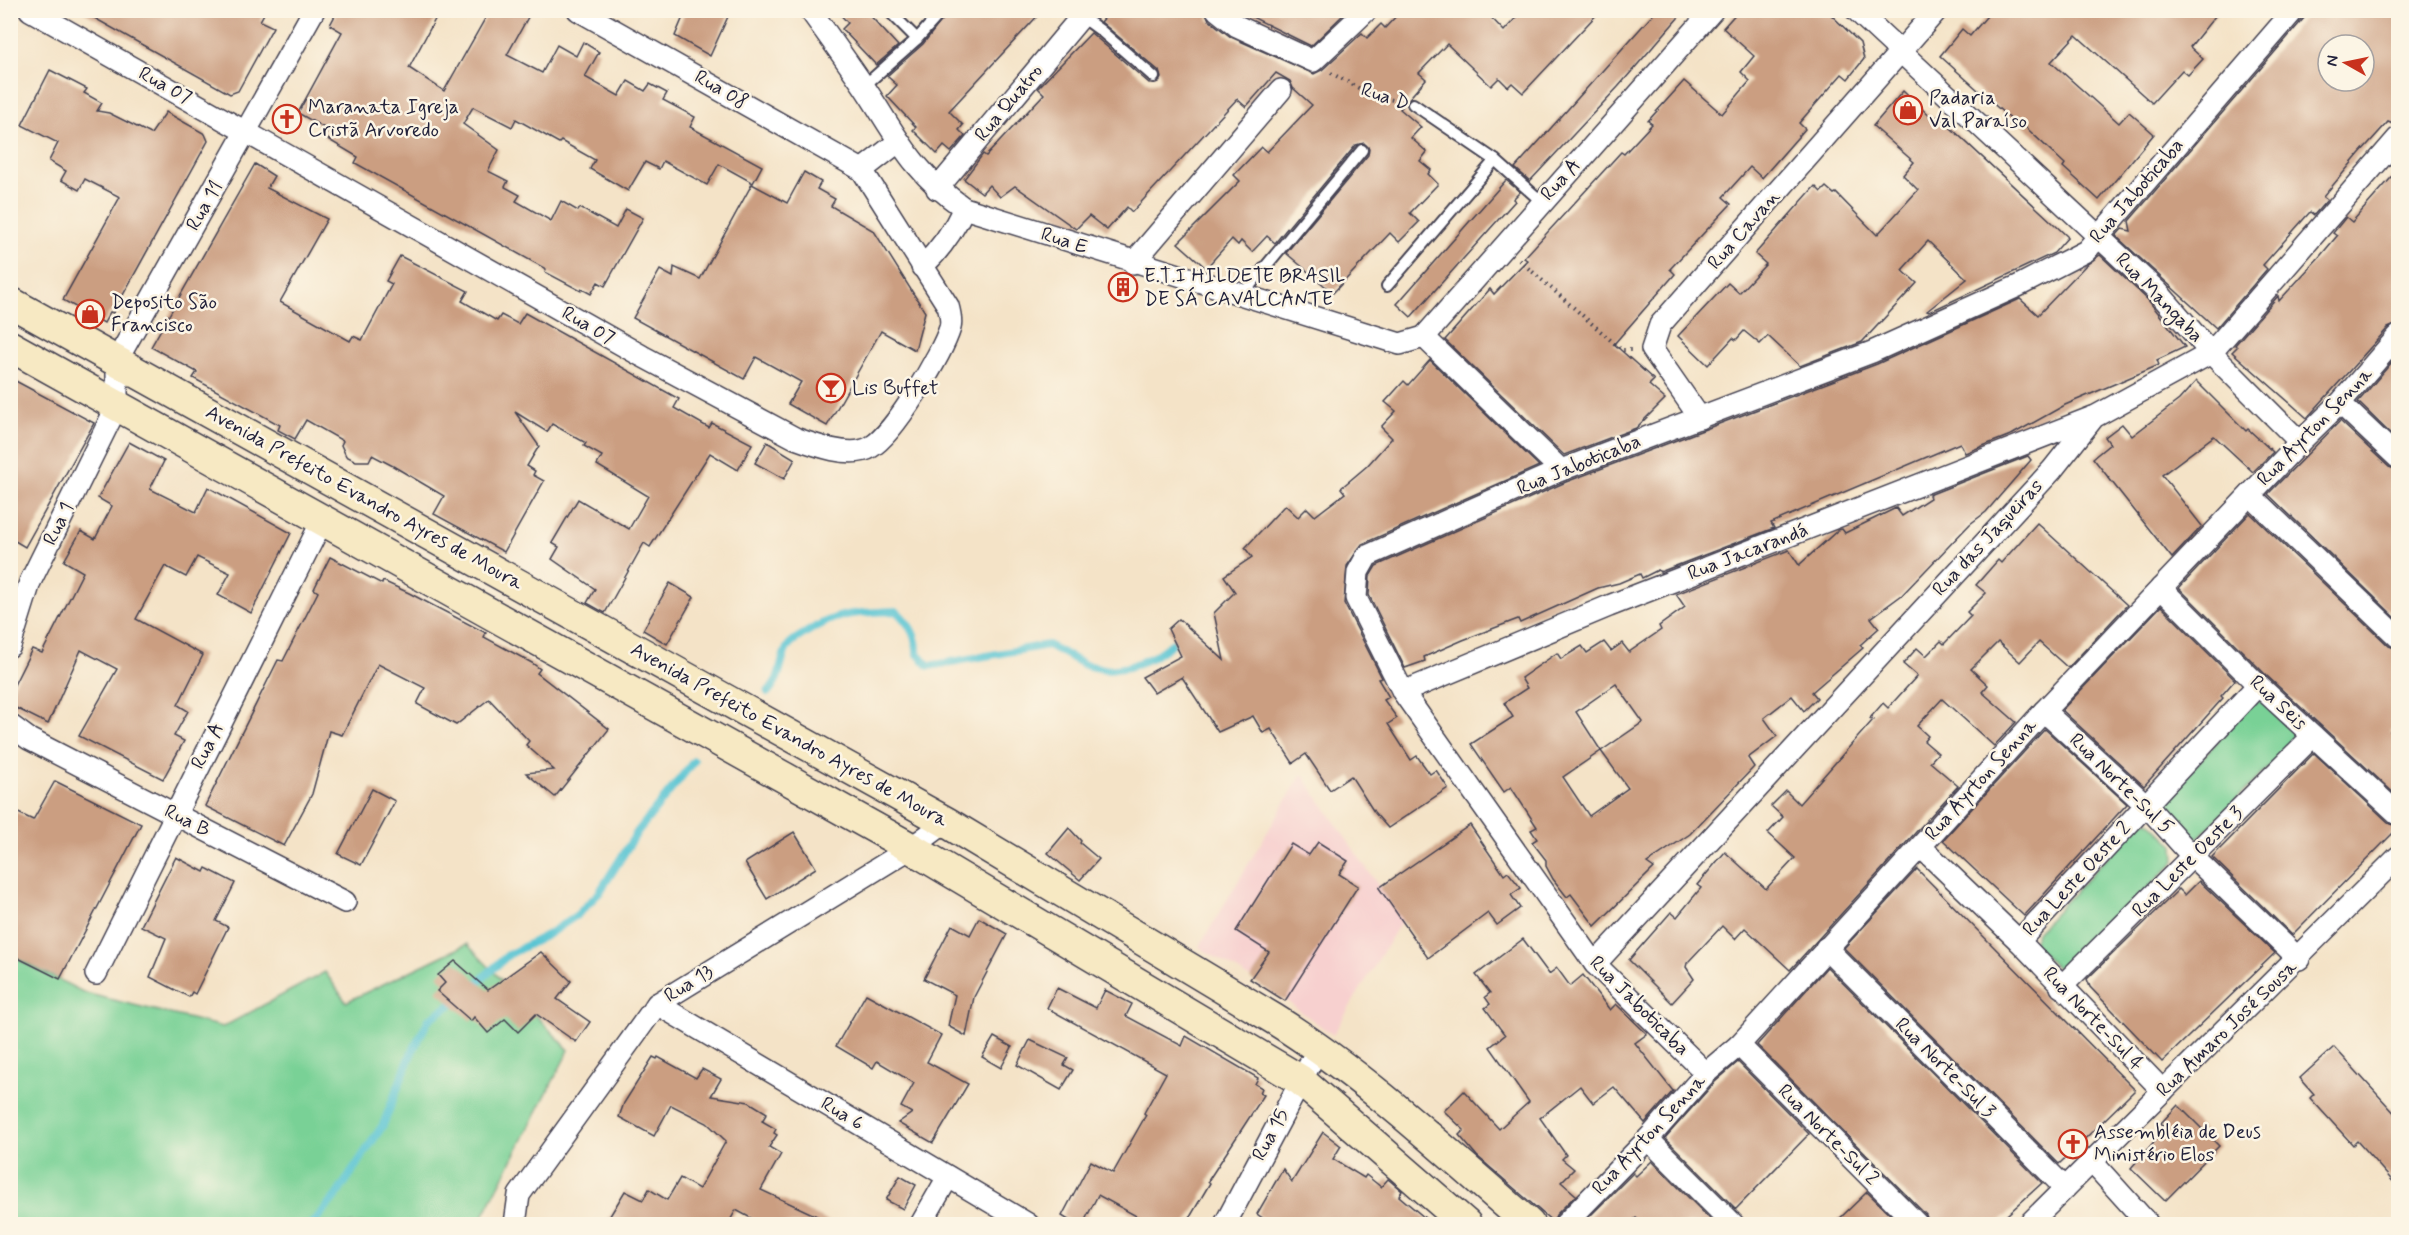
<svg xmlns="http://www.w3.org/2000/svg" width="2409" height="1235" font-family="Mynerve,sans-serif">
<style>
.built{fill:#f7d0cf}
.green{fill:#79d196;stroke:#4e7a68;stroke-width:1.5}
.lines{fill:none;stroke-linecap:round;stroke-linejoin:round}
.stream{stroke:#59c4d3;stroke-width:8}
.building{fill:#cb9e81;fill-rule:evenodd}
.lane-casing{stroke:#423f50;stroke-width:14}
.street-casing{stroke:#423f50;stroke-width:24}
.secondary-casing{stroke:#423f50;stroke-width:33}
.path{stroke:#423f50;stroke-width:4;stroke-dasharray:1.5 4.5;stroke-linecap:butt}
.lane{stroke:#fff;stroke-width:10}
.street{stroke:#fff;stroke-width:21}
.secondary{stroke:#f7e9c3;stroke-width:30}
.labels{text-anchor:middle;dominant-baseline:central;stroke-width:5;stroke-linejoin:round;paint-order:stroke}
.street-label{font-size:20px;fill:#22223b;stroke:#fcf5e5}
.poi-label{font-size:20px;fill:#22223b;stroke:#fcf5e5;text-anchor:start}
</style>
<rect width="100%" height="100%" fill="#fcf5e5"/>
<filter id="ink" filterUnits="userSpaceOnUse"><feTurbulence type="fractalNoise" baseFrequency=".0167" numOctaves="2"/><feDisplacementMap in="SourceGraphic" scale="12" xChannelSelector="R" yChannelSelector="G"/><feConvolveMatrix kernelMatrix="1 2 1 2 8 2 1 2 1" color-interpolation-filters="sRGB"/></filter>
<filter id="wash" filterUnits="userSpaceOnUse"><feTurbulence type="fractalNoise" baseFrequency=".008" numOctaves="4" result="noise"/><feDisplacementMap in="SourceGraphic" scale="24" xChannelSelector="R" yChannelSelector="G"/><feGaussianBlur stdDeviation="1.35" result="paint"/><feColorMatrix in="noise" values="0 0 0 0 0 0 0 0 0 0 0 0 0 0 0 0 0 1.4 0 .05"/><feComposite in="paint" operator="in"/></filter>
<g filter="url(#wash)">
<rect width="100%" height="100%" fill="#f4e3c7"/>
<!-- built -->
<path class="built" d="M1302 774 1402 920 1333 1035 1281 997 1199 947Z"/>
<!-- green -->
<g class="green">
<path d="M2263 700 2293 729 2294 742 2196 840 2183 837 2156 809 2252 703Z"/>
<path d="M2149 821 2174 845 2175 861 2067 970 2055 966 2033 943 2037 932 2139 823Z"/>
<path d="M467 944 569 1050 479 1224H11L10 955 85 993 223 1027 325 972 346 1002Z"/>
</g>
<g class="lines">
<!-- stream -->
<g class="stream">
<path d="M768 692C783 676 778 664 788 646 792 640 801 636 807 632 839 611 859 613 896 611 909 623 918 636 917 653L929 666 1048 645 1085 665 1109 670 1129 667 1153 657 1182 637"/>
<path d="M472 988 508 955 547 935 577 915 599 893 638 831 694 761"/>
<path d="M312 1224 336 1196 383 1125 411 1054 429 1019 458 1000"/>
</g>
</g>
<g id="blocks">
<!-- building -->
<g class="building">
<path d="M80 10H266L260 21 273 27 238 91 230 94Z"/>
<path d="M338 10H440L409 68 444 91 490 10H532L507 55 542 73 557 45 576 56 583 42 599 52 585 77 619 96 628 81 645 91 650 84 667 93 663 100 695 117 690 127 762 166 753 183 719 164 707 185 663 161 659 169 645 162 628 191 590 169 595 160 561 141 559 143 516 119 512 127 473 107 463 124 499 150 488 171 508 181 505 187 520 195 516 201 551 221 561 201 578 211 580 208 616 228 626 209 643 218 605 286 598 282 591 294 582 289 581 291 545 272 546 269 355 163 358 157 324 137 328 130 298 113 342 32 330 25Z"/>
<path d="M686 10H731L710 56 675 36Z"/>
<path d="M836 10H865L898 46 876 65 842 29 848 23Z"/>
<path d="M950 10H1043L949 111 963 125 959 130 965 136 951 152 944 146 937 154 913 130 916 127 887 96 897 85 887 76 923 44Z"/>
<path d="M1112 10H1205L1209 20 1231 37 1314 74 1322 70 1362 33 1367 38 1381 24 1385 28 1402 10H1484L1504 31 1523 10H1601L1523 93 1512 83 1508 87 1499 78 1491 86 1447 44 1419 73 1426 79 1400 109 1421 127 1411 138 1427 152 1420 161 1431 170 1428 174 1438 184 1410 213 1419 222 1399 242 1390 233 1333 293 1286 253 1368 155 1369 148 1364 143 1356 145 1275 243 1267 236 1252 252 1241 241 1238 245 1232 239 1206 268 1178 243 1240 181 1234 175 1261 147 1267 152 1312 105 1293 88 1290 81 1276 73 1246 107 1237 99 1132 212 1127 207 1107 230 1089 216 1076 229 1015 186 1000 197 989 185 982 193 964 179 983 154 986 156 1044 94 1038 88 1091 33 1149 83 1159 82 1161 78 1159 71 1101 22Z"/>
<path d="M1238 10H1337L1343 15 1311 46Z"/>
<path d="M1657 10H1685L1618 87 1530 181 1515 168Z"/>
<path d="M1739 10H1826L1860 43 1864 59 1848 79 1842 74 1799 123 1805 129 1762 178 1750 167 1723 197 1731 204 1670 269 1675 274 1614 344 1654 380 1649 385 1665 399 1636 428 1564 455 1445 340 1490 289 1494 294 1527 260 1524 258 1621 152 1624 154 1652 124 1648 121 1684 81 1722 114 1750 81 1741 72 1754 56 1723 28Z"/>
<path d="M1992 10H2220L2190 47 2203 59 2188 75 2182 70 2152 103 2076 35 2051 62 2119 123 2129 112 2154 134 2099 200 2063 167 2065 164 2019 121 2016 124 1940 56 1962 29 1970 36Z"/>
<path d="M2311 10H2398V126L2388 122 2359 154 2323 197 2327 200 2314 215 2310 212 2263 265 2267 269 2216 328 2116 236 2122 229 2131 231 2129 221ZM2328 45H2364V81H2328Z"/>
<path d="M50 70 87 89 84 93 102 103 97 111 109 113 151 134 166 112 205 134 208 141 113 313 110 312 104 323 63 300 120 197 85 179 79 190 61 180 66 171 49 161 58 143 22 125Z"/>
<path d="M1903 91 1935 121 1938 116 2068 237 2054 253 1929 312 1927 311 1967 279 1928 241 1902 270 1917 283 1862 342 1800 366 1768 336 1760 344 1744 331 1736 340 1733 338 1708 365 1678 336 1728 283 1739 293 1766 264 1755 254 1815 186 1821 192 1826 187 1834 194 1836 193 1877 235 1918 190 1903 175 1914 162 1873 126Z"/>
<path d="M255 164 274 176 267 188 327 219 280 302 350 341 353 336 362 340 392 284 386 281 400 256 468 291 462 301 497 321 501 315 518 324 525 313 679 399 674 408 709 428 712 423 752 444 738 470 710 453 650 547 644 543 605 613 587 603 595 589 552 559 559 547 552 543 578 499 629 529 648 496 597 465 602 456 584 446 586 443 552 424 547 432 515 412 539 446 527 466 535 471 533 475 544 481 504 552 434 514 444 496 393 466 372 455 369 461H356L346 456 341 445 343 441 306 420 295 439 278 430 280 425 193 378 197 372 151 347Z"/>
<path d="M2398 170V324L2388 328 2307 418 2232 352 2237 347 2235 345 2278 296 2279 301 2321 255 2337 236 2333 233 2346 217 2352 222Z"/>
<path d="M804 172 821 182 817 189 835 199 831 206 874 231 925 312 915 350 881 331 827 426 788 404 801 382 756 357 744 379 633 318 660 270 673 277 674 267 700 279 752 184 787 203Z"/>
<path d="M1506 180 1520 192 1513 199 1515 201 1411 317 1397 304Z"/>
<path d="M2100 255 2148 300 2185 347 2157 360 2159 365 2065 405 2013 434 1965 453 1960 443 1771 523 1774 528 1660 572 1658 570 1642 578 1640 574 1619 583 1598 588 1520 623 1518 619 1463 640 1424 657 1425 661 1405 668 1369 595 1370 576 1376 566 1566 482 1877 364 2020 299 2038 315 2085 266Z"/>
<path d="M2398 355V441L2358 402Z"/>
<path d="M1430 360 1539 466 1362 544 1347 566 1344 603 1382 678 1378 679 1389 697 1384 700 1397 718 1388 724 1411 760 1417 756 1430 774 1436 770 1448 788 1388 828 1374 812 1351 776 1330 790 1306 754 1293 763 1271 729 1263 733 1253 716 1218 732 1182 677 1154 693 1142 677 1181 656 1168 629 1179 619 1224 660 1214 613 1235 592 1224 576 1252 557 1245 548 1285 505 1298 517 1307 508 1315 516 1345 493 1341 488 1367 466 1392 438 1381 427 1396 411 1385 402 1404 381 1408 385Z"/>
<path d="M10 378 94 423 25 547 10 538Z"/>
<path d="M2196 381 2246 431 2248 429 2273 452 2253 472 2214 436 2162 475 2202 526 2172 558 2093 458 2110 444 2105 437 2122 424 2132 436 2179 400Z"/>
<path d="M2340 421 2389 467 2398 470V620L2268 494Z"/>
<path d="M129 442 164 461 150 489 196 512 208 487 291 533 251 613 218 595 230 573 197 557 186 577 165 566 136 619 203 655 178 705 188 711 174 736 184 741 163 779 79 736 117 669 81 650 48 724 10 705V693L32 649 42 653 83 572 64 561 81 531 95 539 112 506 98 498Z"/>
<path d="M767 442 795 459 784 479 755 463Z"/>
<path d="M2028 456 2031 460 1986 512 1970 524 1902 595 1871 618 1879 628 1860 645 1863 648 1812 692 1817 698 1804 711 1792 696 1764 718 1777 736 1748 758 1754 767 1690 834 1647 863 1654 868 1595 926 1571 894 1567 897 1553 879 1546 866V860L1532 842 1537 839 1531 830 1537 827 1511 787 1504 792 1471 744 1513 717 1504 703 1527 688 1521 678 1557 653 1561 659 1582 646 1587 653 1604 642 1611 651 1622 643 1629 652 1661 630 1659 626 1685 607 1676 594 1789 550 1799 565 1838 530 1842 529 1845 533 1896 508 1902 516 1930 498 1929 495ZM1616 684 1643 722 1601 751 1576 712ZM1601 751 1628 788 1589 816 1563 777Z"/>
<path d="M2250 513 2389 646 2398 649V723L2390 731 2398 740V797L2267 676 2179 588Z"/>
<path d="M2037 523 2127 605 2068 668 2039 642 2020 662 1998 642 1971 669 1988 685 1982 692 2016 722 1994 746 1942 699 1917 726 1928 736 1924 741 1938 753 1930 762 1958 786 1790 970 1745 928 1735 939 1722 926 1687 963 1686 967 1694 979 1672 1003 1629 960 1671 912 1677 917 1701 888 1697 885 1725 852 1766 889 1780 874 1795 858 1768 833 1783 817 1771 806 1786 791 1799 804 1873 720 1870 718 1883 703 1888 708 1917 676 1903 664 1917 648 1926 656 1941 641 1944 644 1971 616 1967 612 1986 593 1976 585 1998 560 2001 563Z"/>
<path d="M330 557 382 584 383 581 409 593 486 633 484 637 532 663 540 669 537 673 609 729 555 797 526 773 554 770 526 745 529 741 489 699 456 725 417 704 425 688 378 664 342 735 329 731 312 794 284 846 205 806 278 660 283 661 318 592 314 589Z"/>
<path d="M670 583 694 597 667 644 643 630Z"/>
<path d="M2161 606 2235 680 2221 696 2223 698 2144 786 2062 710Z"/>
<path d="M2045 729 2127 804 2024 916 1943 840Z"/>
<path d="M2314 753 2389 823 2398 828 2292 935 2212 857Z"/>
<path d="M55 781 141 824 60 979 10 954V809L33 820Z"/>
<path d="M372 789 395 801 361 865 338 854Z"/>
<path d="M1470 825 1504 875 1508 872 1521 888 1511 895 1520 908 1497 925 1488 913 1428 958 1379 888Z"/>
<path d="M1069 828 1081 841 1080 843 1099 859 1080 880 1048 853Z"/>
<path d="M794 832 816 868 767 899 745 863Z"/>
<path d="M1318 842 1348 861 1339 874 1358 886 1285 1001 1250 979 1269 952 1236 931 1291 844 1309 855Z"/>
<path d="M176 857 204 872 206 868 235 883 216 921 228 927 195 994 192 992 189 997 150 977 166 938 141 926Z"/>
<path d="M1917 869 2135 1090 2059 1164 1844 948Z"/>
<path d="M2199 881 2275 953 2162 1062 2090 987 2087 979 2179 889 2185 895Z"/>
<path d="M979 918 1007 934 974 997 966 1036 948 1026 955 995 924 979 952 925 970 935Z"/>
<path d="M1523 939 1549 974 1557 968 1570 986 1583 975 1610 1010 1616 1004 1647 1034 1635 1043 1673 1091 1645 1123 1614 1087 1593 1103 1580 1086 1540 1118 1566 1155 1562 1159 1574 1169 1561 1182 1576 1195 1556 1215 1553 1222 1477 1156 1459 1135 1464 1130 1444 1111 1464 1091 1499 1129 1529 1102 1490 1047 1505 1035 1485 1008 1490 1004 1485 997 1490 993 1476 975Z"/>
<path d="M541 952 571 981 557 999 590 1022 576 1042 536 1014 518 1032 505 1019 488 1033 474 1017 471 1021 437 991 445 983 438 975 455 961 488 990Z"/>
<path d="M1827 967 2042 1183 1997 1224H1929L1926 1215 1757 1045Z"/>
<path d="M1057 988 1096 1008 1105 990 1132 1004 1126 1016 1182 1046 1186 1036 1258 1078 1255 1084 1262 1088 1260 1093 1264 1095 1208 1181 1210 1183 1186 1224H1137L1140 1218 1098 1195 1083 1224H1075L1062 1216 1091 1161 1113 1173 1146 1115 1144 1113 1166 1073 1047 1008Z"/>
<path d="M866 994 941 1035 927 1062 968 1084 933 1143 898 1123 912 1113 901 1107 914 1083 877 1061 873 1068 836 1046Z"/>
<path d="M994 1037 1012 1047 1001 1068 982 1057Z"/>
<path d="M1030 1040 1068 1058 1064 1065 1073 1070 1061 1090 1017 1065Z"/>
<path d="M2334 1047 2398 1117V1187L2357 1141 2353 1145 2310 1098 2314 1094 2300 1078Z"/>
<path d="M653 1057 657 1059 658 1057 696 1078 702 1069 721 1079 711 1096 749 1102 767 1113 762 1121 776 1129 774 1133 777 1135 769 1147 781 1154 761 1190 834 1224H762L736 1210 728 1224H605L625 1191 643 1200 649 1189 667 1200 680 1178 699 1189 726 1141 707 1123 671 1105 654 1136 619 1117 624 1103Z"/>
<path d="M1738 1062 1809 1134 1736 1209 1665 1138 1715 1082Z"/>
<path d="M2178 1105 2219 1146 2165 1201 2131 1168 2166 1128 2161 1123Z"/>
<path d="M1323 1132 1341 1146 1333 1159 1364 1178 1366 1175 1381 1187 1388 1179 1402 1191 1399 1196 1432 1224H1271L1257 1214 1283 1169 1292 1182Z"/>
<path d="M1652 1161 1715 1224H1643L1636 1218 1629 1224H1582L1633 1173 1636 1176Z"/>
<path d="M900 1176 916 1185 903 1209 886 1200Z"/>
<path d="M1867 1192 1900 1224H1834Z"/>
</g>
</g>
</g>
<g filter="url(#ink)">
<use href="#blocks" fill-opacity="0" stroke="#423f50" stroke-width="1.5"/>
<g class="lines">
<!-- lane casing -->
<g class="lane-casing">
<g id="lane">
<path d="M888 10 917 39"/>
<path d="M1078 14 1100 30 1154 77"/>
<path d="M864 86 917 39 943 10"/>
<path d="M1413 104 1495 160 1542 202"/>
<path d="M1387 286 1495 160"/>
<path d="M1242 295 1362 150"/>
</g>
</g>
<!-- street casing -->
<g class="street-casing">
<g id="street">
<path d="M30 10 642 356 795 438C814 445 852 459 871 447 894 434 942 354 950 328 952 321 950 313 948 306L862 170 578 10"/>
<path d="M810 10C828 35 846 60 863 85 897 136 911 171 964 208L1400 344 1424 337 1713 10"/>
<path d="M1217 10 1237 26 1313 61 1367 10"/>
<path d="M1856 10 2157 291 2211 353 2300 442"/>
<path d="M862 170 898 142"/>
<path d="M937 189 1081 17"/>
<path d="M1133 263 1281 90"/>
<path d="M922 267C941 249 953 232 964 208"/>
<path d="M1424 337 1561 470"/>
<path d="M2340 403 2398 458"/>
<path d="M1700 418 1652 349 1660 325 1937 10"/>
<path d="M2250 495 2398 637"/>
<path d="M2161 588 2258 685 2398 814"/>
<path d="M10 646 30 582 117 406V360L314 10"/>
<path d="M1403 692 1609 606 2093 417"/>
<path d="M2044 711 2146 805 2193 857 2299 959"/>
<path d="M10 725 29 739 345 902"/>
<path d="M1921 847 2019 941 2163 1091"/>
<path d="M2019 941 2258 685"/>
<path d="M1826 948 2065 1188"/>
<path d="M1595 964 2052 470 2094 417 2211 353 2398 138"/>
<path d="M96 974 323 519"/>
<path d="M2061 987 2313 736"/>
<path d="M657 1004 1028 1224"/>
<path d="M1739 1045 1917 1224"/>
<path d="M1706 1073 1595 964 1403 692 1356 598 1358 572 1367 556 1561 470 1872 352 2018 286 2086 251 2294 10"/>
<path d="M1648 1139 1733 1224"/>
<path d="M2093 1163 2148 1224"/>
<path d="M515 1224 519 1195 657 1004 911 848 946 822"/>
<path d="M921 1224 948 1177"/>
<path d="M1225 1224 1319 1047"/>
<path d="M1565 1224 1648 1139 1706 1073 1739 1045 2044 711 2300 442 2340 403 2398 336"/>
<path d="M2029 1224 2398 857"/>
</g>
</g>
<!-- secondary casing -->
<g class="secondary-casing">
<g id="secondary">
<path d="M10 302 946 822 1274 1019C1367 1077 1447 1153 1529 1224"/>
<path d="M10 346 911 848 1300 1080 1466 1224"/>
</g>
</g>
<!-- path -->
<g class="path">
<path d="M1331 73 1373 96 1398 101"/>
<path d="M1519 260 1622 350H1631"/>
</g>
<!-- lane -->
<use href="#lane" class="lane"/>
<!-- street -->
<use href="#street" class="street"/>
<!-- secondary -->
<use href="#secondary" class="secondary"/>
</g>
</g>
<!-- icons -->
<defs>
<g id="shop-ring" transform="scale(1.5)"><circle r="9.5" fill="#fcf5e5" stroke="#c8321e" stroke-width="1.5"/><path d="M-5-2.5h2.3a2.7 3.5 0 0 1 5.4 0H5L5.5 6h-11ZM-1.5-2.5h3a1.5 2.3 0 0 0-3 0Z" fill="#c8321e"/></g>
<g id="church-ring" transform="scale(1.5)"><circle r="9.5" fill="#fcf5e5" stroke="#c8321e" stroke-width="1.5"/><path d="M-1.2-6h2.4v3.5h3.3v2.4h-3.3V6h-2.4V-.1h-3.3v-2.4h3.3Z" fill="#c8321e"/></g>
<g id="building-ring" transform="scale(1.5)"><circle r="9.5" fill="#fcf5e5" stroke="#c8321e" stroke-width="1.5"/><path d="M-4-6H4V6H1V3H-1V6H-4ZM-2.5-4.3h1.7v1.8h-1.7ZM.8-4.3h1.7v1.8H.8ZM-2.5-1h1.7V.8h-1.7ZM.8-1h1.7V.8H.8Z" fill="#c8321e"/></g>
<g id="bar-ring" transform="scale(1.5)"><circle r="9.5" fill="#fcf5e5" stroke="#c8321e" stroke-width="1.5"/><path d="M-6-5H6L.8 .8V4.5H3.5V6h-7V4.5H-.8V.8Z" fill="#c8321e"/></g>
</defs>
<g fill-rule="evenodd">
<use href="#shop-ring" x="1908" y="110"/>
<use href="#church-ring" x="287" y="119"/>
<use href="#building-ring" x="1123" y="287"/>
<use href="#shop-ring" x="90" y="314"/>
<use href="#bar-ring" x="831" y="388"/>
<use href="#church-ring" x="2073" y="1144"/>
</g>
<g class="labels">
<!-- street labels -->
<g class="street-label">
<text transform="translate(165 86) rotate(29)">Rua 07</text>
<text transform="translate(721 90) rotate(30)">Rua 08</text>
<text transform="translate(1385 97) rotate(18)">Rua D</text>
<text transform="translate(1009 103) rotate(-50)">Rua Quatro</text>
<text transform="translate(1561 180) rotate(-48)">Rua A</text>
<text transform="translate(2137 191) rotate(-49)">Rua Jaboticaba</text>
<text transform="translate(205 206) rotate(-60)">Rua 11</text>
<text transform="translate(1744 230) rotate(-49)">Rua Cavan</text>
<text transform="translate(1064 241) rotate(18)">Rua E</text>
<text transform="translate(2159 298) rotate(46)">Rua Mangaba</text>
<text transform="translate(588 326) rotate(30)">Rua 07</text>
<text transform="translate(2315 427) rotate(-46)">Rua Ayrton Senna</text>
<text transform="translate(1579 465) rotate(-22)">Rua Jaboticaba</text>
<text transform="translate(364 498) rotate(29)">Avenida Prefeito Evandro Ayres de Moura</text>
<text transform="translate(59 524) rotate(-64)">Rua 1</text>
<text transform="translate(1988 538) rotate(-47)">Rua das Jaqueiras</text>
<text transform="translate(1748 552) rotate(-21)">Rua Jacarandá</text>
<text transform="translate(2278 703) rotate(43)">Rua Seis</text>
<text transform="translate(789 735) rotate(29)">Avenida Prefeito Evandro Ayres de Moura</text>
<text transform="translate(208 746) rotate(-63)">Rua A</text>
<text transform="translate(1981 780) rotate(-48)">Rua Ayrton Senna</text>
<text transform="translate(2121 784) rotate(44)">Rua Norte-Sul 5</text>
<text transform="translate(187 821) rotate(27)">Rua B</text>
<text transform="translate(2188 862) rotate(-45)">Rua Leste Oeste 3</text>
<text transform="translate(2077 879) rotate(-47)">Rua Leste Oeste 2</text>
<text transform="translate(689 984) rotate(-32)">Rua 13</text>
<text transform="translate(1639 1006) rotate(45)">Rua Jaboticaba</text>
<text transform="translate(2093 1019) rotate(46)">Rua Norte-Sul 4</text>
<text transform="translate(2227 1029) rotate(-44)">Rua Amaro José Sousa</text>
<text transform="translate(1945 1068) rotate(45)">Rua Norte-Sul 3</text>
<text transform="translate(842 1114) rotate(31)">Rua 6</text>
<text transform="translate(1271 1135) rotate(-62)">Rua 15</text>
<text transform="translate(1649 1135) rotate(-47)">Rua Ayrton Senna</text>
<text transform="translate(1828 1135) rotate(45)">Rua Norte-Sul 2</text>
</g>
<!-- poi labels -->
<g class="poi-label">
<text x="1929" y="98">Padaria<tspan x="1929" dy="23">Val Paraíso</tspan></text>
<text x="308" y="107">Maranata Igreja<tspan x="308" dy="23">Cristã Arvoredo</tspan></text>
<text x="1144" y="276">E.T.I HILDETE BRASIL<tspan x="1144" dy="23">DE SÁ CAVALCANTE</tspan></text>
<text x="111" y="302">Deposito São<tspan x="111" dy="23">Francisco</tspan></text>
<text x="852" y="388">Lis Buffet</text>
<text x="2094" y="1132">Assembléia de Deus<tspan x="2094" dy="23">Ministério Elos</tspan></text>
</g>
</g>
<!-- margin -->
<rect width="2409" height="1235" fill="none" stroke="#fcf5e5" stroke-width="36"/>
<!-- north arrow -->
<g transform="translate(2346 63) rotate(279)"><circle r="28" fill="#fcf5e5" stroke="#a5a1a1" stroke-width="1.5"/>
<path d="M0-4.5L10 22L0 15L-10 22Z" fill="#c8321e"/>
<text y="-9" font-size="16" font-weight="bold" text-anchor="middle" fill="#22223b">N</text>
</g>
</svg>
